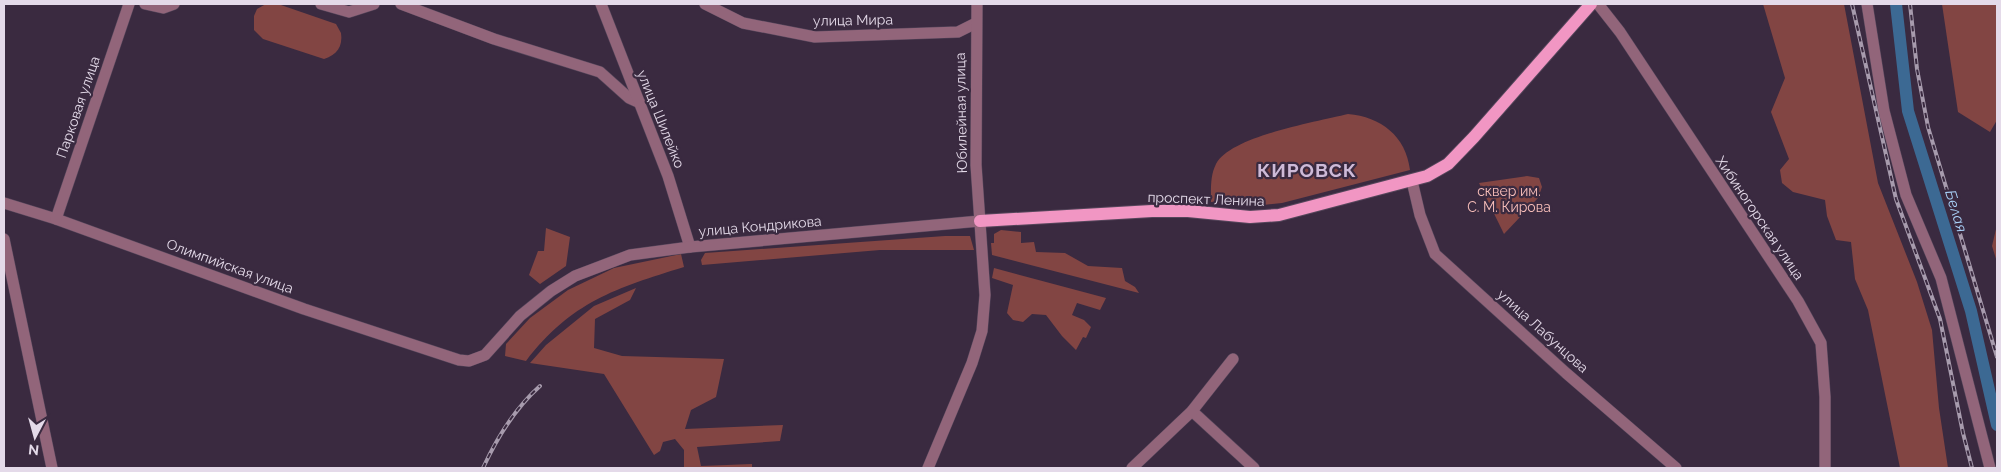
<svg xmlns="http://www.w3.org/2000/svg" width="2001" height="472" font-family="Raleway,sans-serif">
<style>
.green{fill:#824543}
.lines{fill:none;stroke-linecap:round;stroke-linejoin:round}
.river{stroke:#3c6993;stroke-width:12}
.minor-casing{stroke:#55465b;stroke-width:12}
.major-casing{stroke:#55465b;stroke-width:14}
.minor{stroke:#92657a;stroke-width:11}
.major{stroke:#f196c3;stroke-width:12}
.rail-casing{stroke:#a79bad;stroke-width:4}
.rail{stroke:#3a2a40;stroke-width:2;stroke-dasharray:5.5;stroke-linecap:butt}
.labels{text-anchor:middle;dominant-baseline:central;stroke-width:4.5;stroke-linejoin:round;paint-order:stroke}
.street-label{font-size:14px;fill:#e4dae9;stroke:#3a2a40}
.park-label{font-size:14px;fill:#f9bfba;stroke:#3a2a40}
.water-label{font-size:15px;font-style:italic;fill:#aad2f9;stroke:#3a2a40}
.district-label{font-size:19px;font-weight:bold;letter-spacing:1px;fill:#cebad7;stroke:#3a2a40}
</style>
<rect width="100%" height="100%" fill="#3a2a40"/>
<!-- green -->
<g class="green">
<path d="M266 4H278L336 24 341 33C343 46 337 55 324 59L263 39 254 30V16L257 9Z"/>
<path d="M1763 4H1844L1878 183 1917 282 1932 330 1939 408 1948 468H1900L1868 310 1855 279 1851 242 1836 240 1827 216 1825 200 1793 192 1782 183 1780 170 1789 159 1771 112 1785 78Z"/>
<path d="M1942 4H1997V120L1990 132 1958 112Z"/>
<path d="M1348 114C1381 117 1406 136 1410 170L1282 203 1254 206 1211 202C1211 189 1210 176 1216 164 1231 136 1316 122 1348 114Z"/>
<path d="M1527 176 1539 178 1542 187 1538 198 1504 234 1479 183Z"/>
<path d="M1997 225V262L1992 246Z"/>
<path d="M546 228 570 237 566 266 540 284 529 275 538 251H544Z"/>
<path d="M1001 230 1021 232V243L1034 242 1036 252 1065 253 1088 266 1122 268 1125 281 1135 287 1139 293 992 255 991 243H994V234Z"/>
<path d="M945 236H970L974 250H880L702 265 701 260 705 253Z"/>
<path d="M681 254 684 267C616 288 571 302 526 361L505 356 506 344 530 318 568 290 614 268Z"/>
<path d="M994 268 1106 298 1100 310 1077 303 1072 315 1084 320 1091 327 1086 338 1083 337 1076 350 1062 336 1046 315 1032 314 1023 322 1013 320 1007 313 1013 285 992 278Z"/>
<path d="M636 288 630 300 595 319 594 348 622 356 724 359 716 397 691 410 685 429 783 425 780 441 697 447 701 466 752 464V468H684V450L675 439 663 442 660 451 654 455 604 374 530 363 546 345 594 306Z"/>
</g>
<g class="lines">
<!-- river -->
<path class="river" d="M1896 4 1908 111 1971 311 1997 425"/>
<!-- minor casing -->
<g class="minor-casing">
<g id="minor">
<path d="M145 4 163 8 174 4"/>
<path d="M321 4 349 12 374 4"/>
<path d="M401 4 494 39 600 72 629 98 640 103"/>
<path d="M601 4 668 176 690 247"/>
<path d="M705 4 743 23 815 37 958 32 976 23"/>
<path d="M1598 4 1620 32 1798 301 1821 343 1825 397V468"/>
<path d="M1867 4 1884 111 1906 195 1941 278 1990 468"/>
<path d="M1412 181 1420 215 1435 254 1566 373 1676 468"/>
<path d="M4 203 56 219 304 309 459 360 469 361 485 355 520 316 551 291 575 276 630 255 690 247 980 221"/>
<path d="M56 219 129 4"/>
<path d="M4 239 52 468"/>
<path d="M1192 411 1254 468"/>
<path d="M928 468 972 363 982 331 985 295 976 165 977 4"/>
<path d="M1132 468 1192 411 1233 359"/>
</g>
</g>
<!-- major casing -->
<g class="major-casing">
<path id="major" d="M980 221 1152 211H1188L1250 217 1279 215 1427 176 1448 164 1474 137 1591 4"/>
</g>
<!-- minor -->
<use href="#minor" class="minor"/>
<!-- major -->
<use href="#major" class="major"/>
<!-- rail casing -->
<g class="rail-casing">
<g id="rail">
<path d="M1852 4 1896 199 1940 319 1963 433 1972 468"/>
<path d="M1910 4 1917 69 1928 127 1997 357"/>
<path d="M483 468C497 438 514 409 540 386"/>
</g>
</g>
<!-- rail -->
<use href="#rail" class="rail"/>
</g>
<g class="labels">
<!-- street labels -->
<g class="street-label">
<text transform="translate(853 20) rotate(-1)">улица Мира</text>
<text transform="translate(78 107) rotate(-71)">Парковая улица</text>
<text transform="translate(961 113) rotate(-91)">Юбилейная улица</text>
<text transform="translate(661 119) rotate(68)">улица Шилейко</text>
<text transform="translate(1206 199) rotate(2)">проспект Ленина</text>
<text transform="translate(1760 218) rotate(56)">Хибиногорская улица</text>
<text transform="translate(760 226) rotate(-5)">улица Кондрикова</text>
<text transform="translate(230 266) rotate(20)">Олимпийская улица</text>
<text transform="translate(1543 331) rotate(42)">улица Лабунцова</text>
</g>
<!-- park labels -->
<g class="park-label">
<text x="1509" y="191">сквер им.<tspan x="1509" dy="16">С. М. Кирова</tspan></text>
</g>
<!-- water labels -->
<g class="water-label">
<text transform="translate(1956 211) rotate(73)">Белая</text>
</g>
<!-- district labels -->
<g class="district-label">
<text x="1307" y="170">КИРОВСК</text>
</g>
</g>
<!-- border -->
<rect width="2001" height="472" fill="none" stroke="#e4dae9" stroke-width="10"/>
<!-- north arrow -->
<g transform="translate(35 437) rotate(186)" stroke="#3a2a40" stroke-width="4" paint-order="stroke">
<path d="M0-4L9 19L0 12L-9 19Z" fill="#e4dae9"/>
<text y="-8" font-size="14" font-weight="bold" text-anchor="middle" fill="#e4dae9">N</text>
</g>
</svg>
